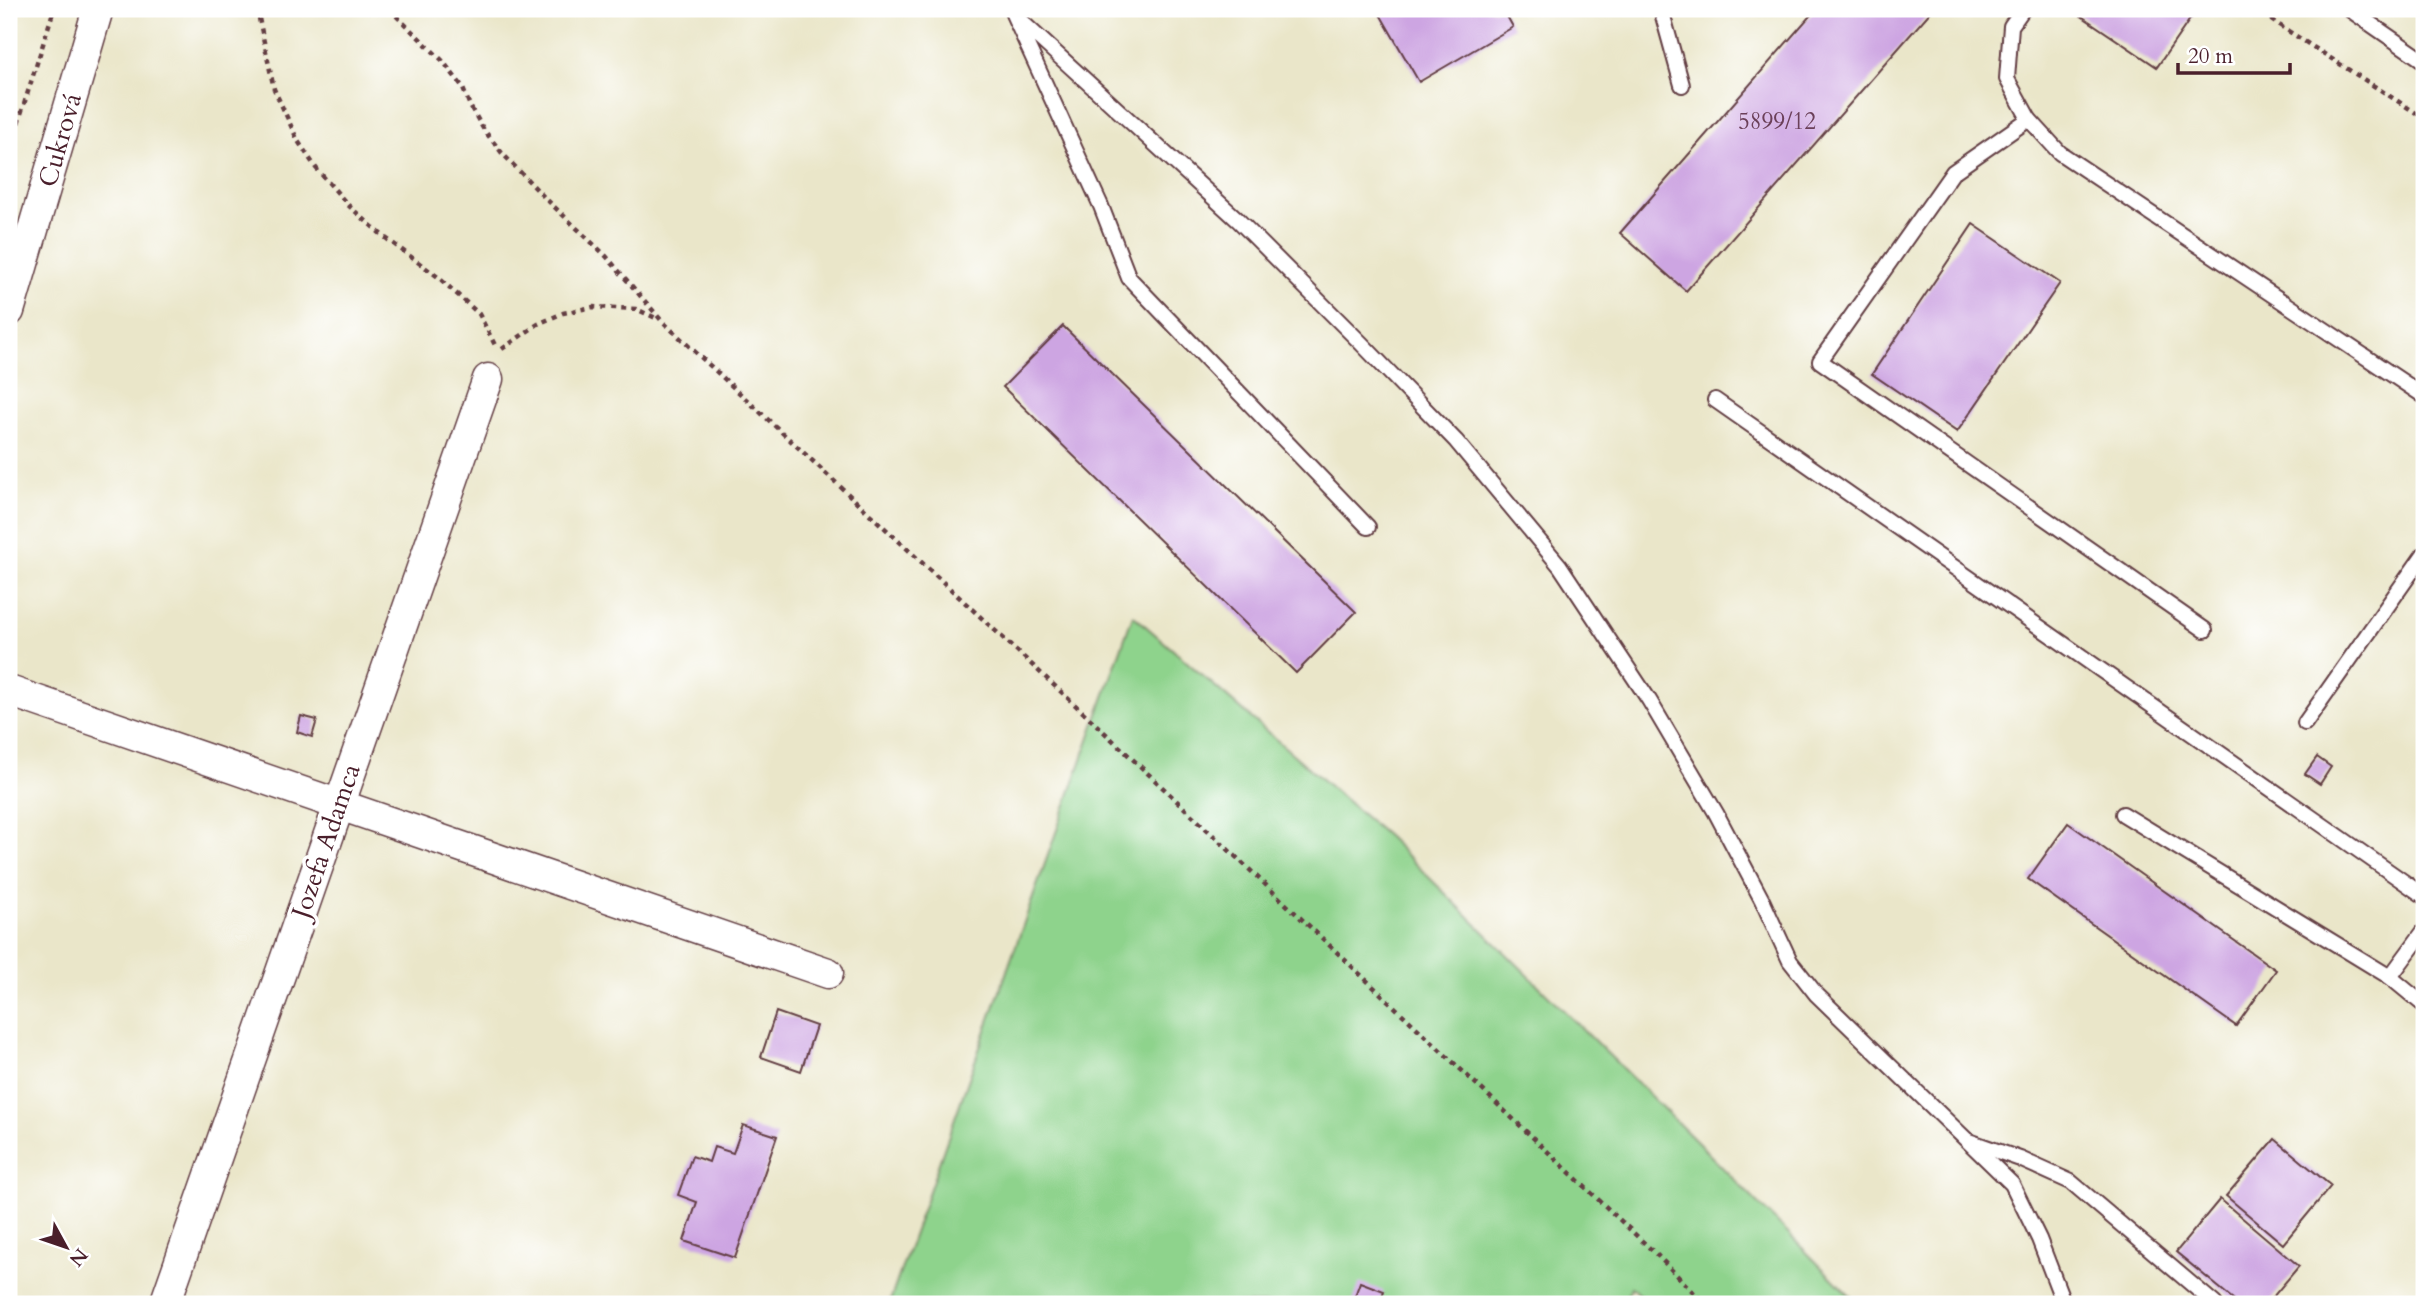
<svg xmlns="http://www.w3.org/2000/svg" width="2433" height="1313" font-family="Cardo,serif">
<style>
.green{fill:#8ed38c;stroke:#6c795c;stroke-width:2}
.building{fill:#cda5e2}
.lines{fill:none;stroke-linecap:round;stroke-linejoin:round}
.service-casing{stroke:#623d43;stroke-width:18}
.minor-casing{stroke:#623d43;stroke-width:33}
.path{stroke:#623d43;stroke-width:4.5;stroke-dasharray:5 5;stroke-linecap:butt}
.service{stroke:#fff;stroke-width:14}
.minor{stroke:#fff;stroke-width:30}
.labels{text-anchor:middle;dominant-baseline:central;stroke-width:7;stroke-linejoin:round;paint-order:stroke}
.number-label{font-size:23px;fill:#6b4059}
.street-label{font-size:26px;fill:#4a1f2b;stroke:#fff}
</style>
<rect width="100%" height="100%" fill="#fff"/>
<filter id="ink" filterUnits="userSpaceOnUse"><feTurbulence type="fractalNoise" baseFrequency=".0143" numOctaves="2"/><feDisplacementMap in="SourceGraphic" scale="14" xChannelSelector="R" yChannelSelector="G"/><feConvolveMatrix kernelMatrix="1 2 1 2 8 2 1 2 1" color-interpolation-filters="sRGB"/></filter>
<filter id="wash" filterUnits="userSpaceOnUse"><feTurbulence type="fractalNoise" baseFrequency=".00686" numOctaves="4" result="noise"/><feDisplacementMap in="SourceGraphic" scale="28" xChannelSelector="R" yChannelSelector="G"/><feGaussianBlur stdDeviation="1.57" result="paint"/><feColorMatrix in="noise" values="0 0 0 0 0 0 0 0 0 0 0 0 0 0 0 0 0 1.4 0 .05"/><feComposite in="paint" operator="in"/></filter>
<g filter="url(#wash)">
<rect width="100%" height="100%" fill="#eae6c9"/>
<!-- green -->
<path class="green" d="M1133 615 1388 837 1693 1138 1858 1304H1648L1631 1287 1624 1304H889Z"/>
<g id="blocks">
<!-- building -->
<g class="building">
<path d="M1377 9H1503L1513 27 1419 82Z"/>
<path d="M1816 9H1933L1686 291 1620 233Z"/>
<path d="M2071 9H2197L2157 67Z"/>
<path d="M1973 224 2060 283 1957 432 1872 374Z"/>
<path d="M1063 326 1356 612 1296 673 1003 387Z"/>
<path d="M301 716 317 720 312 737 297 732Z"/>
<path d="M2317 757 2331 767 2320 784 2305 774Z"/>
<path d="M2068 823 2276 970 2236 1026 2028 879Z"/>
<path d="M776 1012 816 1026 801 1071 761 1057Z"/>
<path d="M743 1125 777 1136 735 1258 684 1241 697 1202 678 1195 692 1156 709 1162 714 1147 733 1153Z"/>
<path d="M2275 1139 2331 1186 2283 1244 2226 1196Z"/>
<path d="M2220 1199 2299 1266 2267 1304H2239L2176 1252Z"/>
<path d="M1360 1282 1384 1291 1379 1304H1352Z"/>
</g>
</g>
</g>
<g filter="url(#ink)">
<use href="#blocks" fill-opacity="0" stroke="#623d43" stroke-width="2"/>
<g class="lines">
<!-- service casing -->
<g class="service-casing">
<g id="service">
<path d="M1661 9 1682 85"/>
<path d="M2023 9 2011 26 2007 79 2029 119 2060 153 2424 396"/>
<path d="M2349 9 2424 61"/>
<path d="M2029 119 1953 172 1820 361 2205 630"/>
<path d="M1715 400 2424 896"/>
<path d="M1368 527 1129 278 1101 206 1013 14 1238 220 1361 343 1456 441 1560 566 1649 700 1716 813 1762 900 1790 961 1816 994 2012 1184 2039 1239 2064 1304"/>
<path d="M2305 723 2424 554"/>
<path d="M2123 814 2390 977 2424 931"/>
<path d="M2390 977 2424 1005"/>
<path d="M1969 1141 2020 1159 2071 1182 2215 1304"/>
</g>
</g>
<!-- minor casing -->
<g class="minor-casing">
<g id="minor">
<path d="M9 311 98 9"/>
<path d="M9 691 828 973"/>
<path d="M165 1304 488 379"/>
</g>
</g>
<!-- path -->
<g class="path">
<path d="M257 9 274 89 298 141 316 168 348 205 383 236 438 277 479 314 495 345"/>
<path d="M389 9 442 60 462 86 470 106 484 130 502 153 544 197 606 256 662 321 1086 715 1658 1256 1705 1304"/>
<path d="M2254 9 2424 118"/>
<path d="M9 152 54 9"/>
<path d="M502 349 538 324 563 313 593 307 636 309 658 319"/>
</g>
<!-- service -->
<use href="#service" class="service"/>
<!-- minor -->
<use href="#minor" class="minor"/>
</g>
</g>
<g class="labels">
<!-- number labels -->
<g class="number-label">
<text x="1777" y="121">5899/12</text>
</g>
<!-- street labels -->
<g class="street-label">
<text transform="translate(60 140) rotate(-74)">Cukrová</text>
<text transform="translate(326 841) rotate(-71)">Jozefa Adamca</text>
</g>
</g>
<!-- margin -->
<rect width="2433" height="1313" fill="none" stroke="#fff" stroke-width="35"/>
<!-- north arrow -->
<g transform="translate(66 1247) rotate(130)" stroke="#ffffff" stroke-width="5" paint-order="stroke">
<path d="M0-5L12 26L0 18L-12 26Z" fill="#4a1f2b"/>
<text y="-10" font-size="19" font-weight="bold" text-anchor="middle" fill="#4a1f2b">N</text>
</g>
<!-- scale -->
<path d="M2178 63v10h112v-10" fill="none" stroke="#4a1f2b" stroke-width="3.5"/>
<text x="2188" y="63" font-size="21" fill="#4a1f2b" stroke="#ffffff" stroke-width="5" paint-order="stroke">20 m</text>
</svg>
